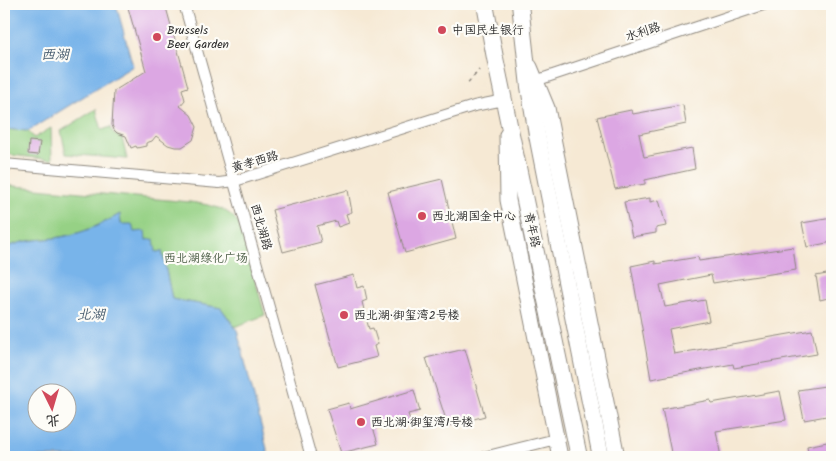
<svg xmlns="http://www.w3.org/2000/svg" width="836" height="461" font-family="Kalam,'LXGW WenKai TC',sans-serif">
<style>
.green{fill:#96d185;stroke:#607e58}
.water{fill:#78b4ea;stroke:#52708a;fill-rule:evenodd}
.building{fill:#dca7e3}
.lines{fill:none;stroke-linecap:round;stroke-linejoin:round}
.minor-casing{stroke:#908a80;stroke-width:12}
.secondary-casing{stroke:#908a80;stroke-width:17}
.primary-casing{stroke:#908a80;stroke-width:18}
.path{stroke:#908a80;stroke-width:2;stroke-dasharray:4 4;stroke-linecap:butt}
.minor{stroke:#fff;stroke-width:10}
.secondary{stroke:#fff;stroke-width:15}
.primary{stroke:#fff;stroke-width:16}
.poi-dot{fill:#d1495b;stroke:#fdfcf7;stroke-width:2}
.labels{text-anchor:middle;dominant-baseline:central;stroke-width:4.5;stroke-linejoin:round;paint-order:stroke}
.poi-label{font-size:12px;fill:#2b2b2b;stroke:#fdfcf7;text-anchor:start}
.street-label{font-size:12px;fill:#2b2b2b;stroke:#fdfcf7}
.park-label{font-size:12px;fill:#4b5d46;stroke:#fdfcf7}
.water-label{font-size:14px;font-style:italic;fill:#465b6e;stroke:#fdfcf7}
</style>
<rect width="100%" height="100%" fill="#fdfcf7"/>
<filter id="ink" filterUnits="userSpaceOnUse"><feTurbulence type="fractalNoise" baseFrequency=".02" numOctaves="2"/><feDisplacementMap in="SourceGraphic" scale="10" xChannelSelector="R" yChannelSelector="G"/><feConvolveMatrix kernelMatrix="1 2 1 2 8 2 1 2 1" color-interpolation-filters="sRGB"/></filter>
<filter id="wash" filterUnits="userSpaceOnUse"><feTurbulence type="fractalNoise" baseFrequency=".0096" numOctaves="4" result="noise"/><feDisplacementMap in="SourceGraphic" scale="20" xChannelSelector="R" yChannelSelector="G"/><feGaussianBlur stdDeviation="1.12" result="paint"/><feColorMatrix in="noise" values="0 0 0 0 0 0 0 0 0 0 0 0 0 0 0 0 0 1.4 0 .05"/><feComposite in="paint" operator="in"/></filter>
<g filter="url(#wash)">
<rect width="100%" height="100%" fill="#f6e9d4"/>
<!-- green -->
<g class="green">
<path d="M96 109 102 130 111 127C112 133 116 136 122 138L127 159 66 154 61 131Z"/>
<path d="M51 128 52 160 4 154V129L28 131 34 138Z"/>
<path d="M4 185 190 202C209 205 230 207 240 226L265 315 235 327 221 308 172 299 162 251 156 252 146 240 121 224 120 214C101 225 83 233 61 237 40 241 24 238 4 249Z"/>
</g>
<!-- water -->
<g class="water">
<path d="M4 4H116L133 66 28 131 4 129Z"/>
<path d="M120 214 121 224H132L134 232 145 231 146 240 154 239 156 252 162 251 172 299 221 308 237 330 269 457H4V249C25 238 39 241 61 237 83 233 101 225 120 214ZM38 394H68V424H38Z"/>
</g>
<g id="blocks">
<!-- building -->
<g class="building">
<path d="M127 4H165L188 87 182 89 185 100 180 106 191 115 197 127 193 140 182 147H175L168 145 156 136 152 141 146 143V146L137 148 136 146 131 148 126 136 117 133 114 130 112 125 114 91 146 71Z"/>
<path d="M683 105 686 124 639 134 644 157 692 148 695 169 645 180V184L615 189 597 117 631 110 633 114Z"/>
<path d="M29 141 40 142 38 155 28 154Z"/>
<path d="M442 179 456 239 405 253 388 192Z"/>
<path d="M348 190 352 212 346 214 349 223 338 227 336 221 317 226 321 242 283 252 272 210Z"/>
<path d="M650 198V202L659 200 666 226 656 228V233L632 237 624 202Z"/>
<path d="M832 218V242L807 247 802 223Z"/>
<path d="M793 247 796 270 713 283 711 275 660 285 665 307 705 300 709 321 669 329 674 354 812 330 817 354 734 368 733 364 651 379 631 266 655 261V264L698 257 699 261Z"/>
<path d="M832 273V297L820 300 816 276Z"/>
<path d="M354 275 357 288 364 286 367 300 362 302 369 329 373 328 378 344 374 346 377 357 338 367 315 285Z"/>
<path d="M465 349 485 416 448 426 426 358Z"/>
<path d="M832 385V415L804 420 798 390Z"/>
<path d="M414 390 420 411 408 414 411 423 395 429 392 421 373 427 378 444 341 453 327 409 349 403 350 409Z"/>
<path d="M780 391 786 420 716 431 721 457H672L662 409 710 400 711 403Z"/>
<path d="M832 441V457H809L807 446Z"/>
</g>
</g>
</g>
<g filter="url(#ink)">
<use href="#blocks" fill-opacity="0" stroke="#908a80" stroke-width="1"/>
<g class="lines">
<!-- minor casing -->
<g class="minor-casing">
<g id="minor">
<path d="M184 4 311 457"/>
<path d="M531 85 535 81 766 4"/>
<path d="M4 164 219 183 235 181 474 106 504 100"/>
<path d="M484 457 556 439"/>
</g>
</g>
<!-- secondary casing -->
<g class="secondary-casing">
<g id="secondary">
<path d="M530 67 547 108 617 457"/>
<path d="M507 135 508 200 560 457"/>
</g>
</g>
<!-- primary casing -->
<g class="primary-casing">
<g id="primary">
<path d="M485 4 495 58 579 457"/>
<path d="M520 4 529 87 537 135 601 457"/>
</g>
</g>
<!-- path -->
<path class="path" d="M468 83 479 70"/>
<!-- minor -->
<use href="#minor" class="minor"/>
<!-- secondary -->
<use href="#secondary" class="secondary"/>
<!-- primary -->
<use href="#primary" class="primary"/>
</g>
</g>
<!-- markers -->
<g class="poi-dot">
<circle cx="442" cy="30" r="5"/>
<circle cx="157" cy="37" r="5"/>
<circle cx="422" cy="216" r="5"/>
<circle cx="344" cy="315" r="5"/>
<circle cx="361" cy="422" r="5"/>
</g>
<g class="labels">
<!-- poi labels -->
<g class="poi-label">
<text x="167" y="30">Brussels<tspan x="167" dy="14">Beer Garden</tspan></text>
<text x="452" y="30">中国民生银行</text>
<text x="432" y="216">西北湖国金中心</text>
<text x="354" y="315">西北湖·御玺湾2号楼</text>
<text x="371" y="422">西北湖·御玺湾1号楼</text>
</g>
<!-- street labels -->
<g class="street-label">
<text transform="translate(643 32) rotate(-18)">水利路</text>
<text transform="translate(255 162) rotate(-16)">黄孝西路</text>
<text transform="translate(261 227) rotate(74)">西北湖路</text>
<text transform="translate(532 230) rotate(78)">青年路</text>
</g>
<!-- park labels -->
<g class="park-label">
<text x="206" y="258">西北湖绿化广场</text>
</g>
<!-- water labels -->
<g class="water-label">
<text x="55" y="55">西湖</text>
<text x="91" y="315">北湖</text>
</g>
</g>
<!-- margin -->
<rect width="836" height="461" fill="none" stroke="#fdfcf7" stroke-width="20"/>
<!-- north arrow -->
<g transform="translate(52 408) rotate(175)"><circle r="24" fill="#fdfcf7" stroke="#a9a8a5"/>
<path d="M0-4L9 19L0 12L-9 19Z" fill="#d1495b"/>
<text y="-8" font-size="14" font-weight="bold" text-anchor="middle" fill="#2b2b2b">北</text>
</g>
</svg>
